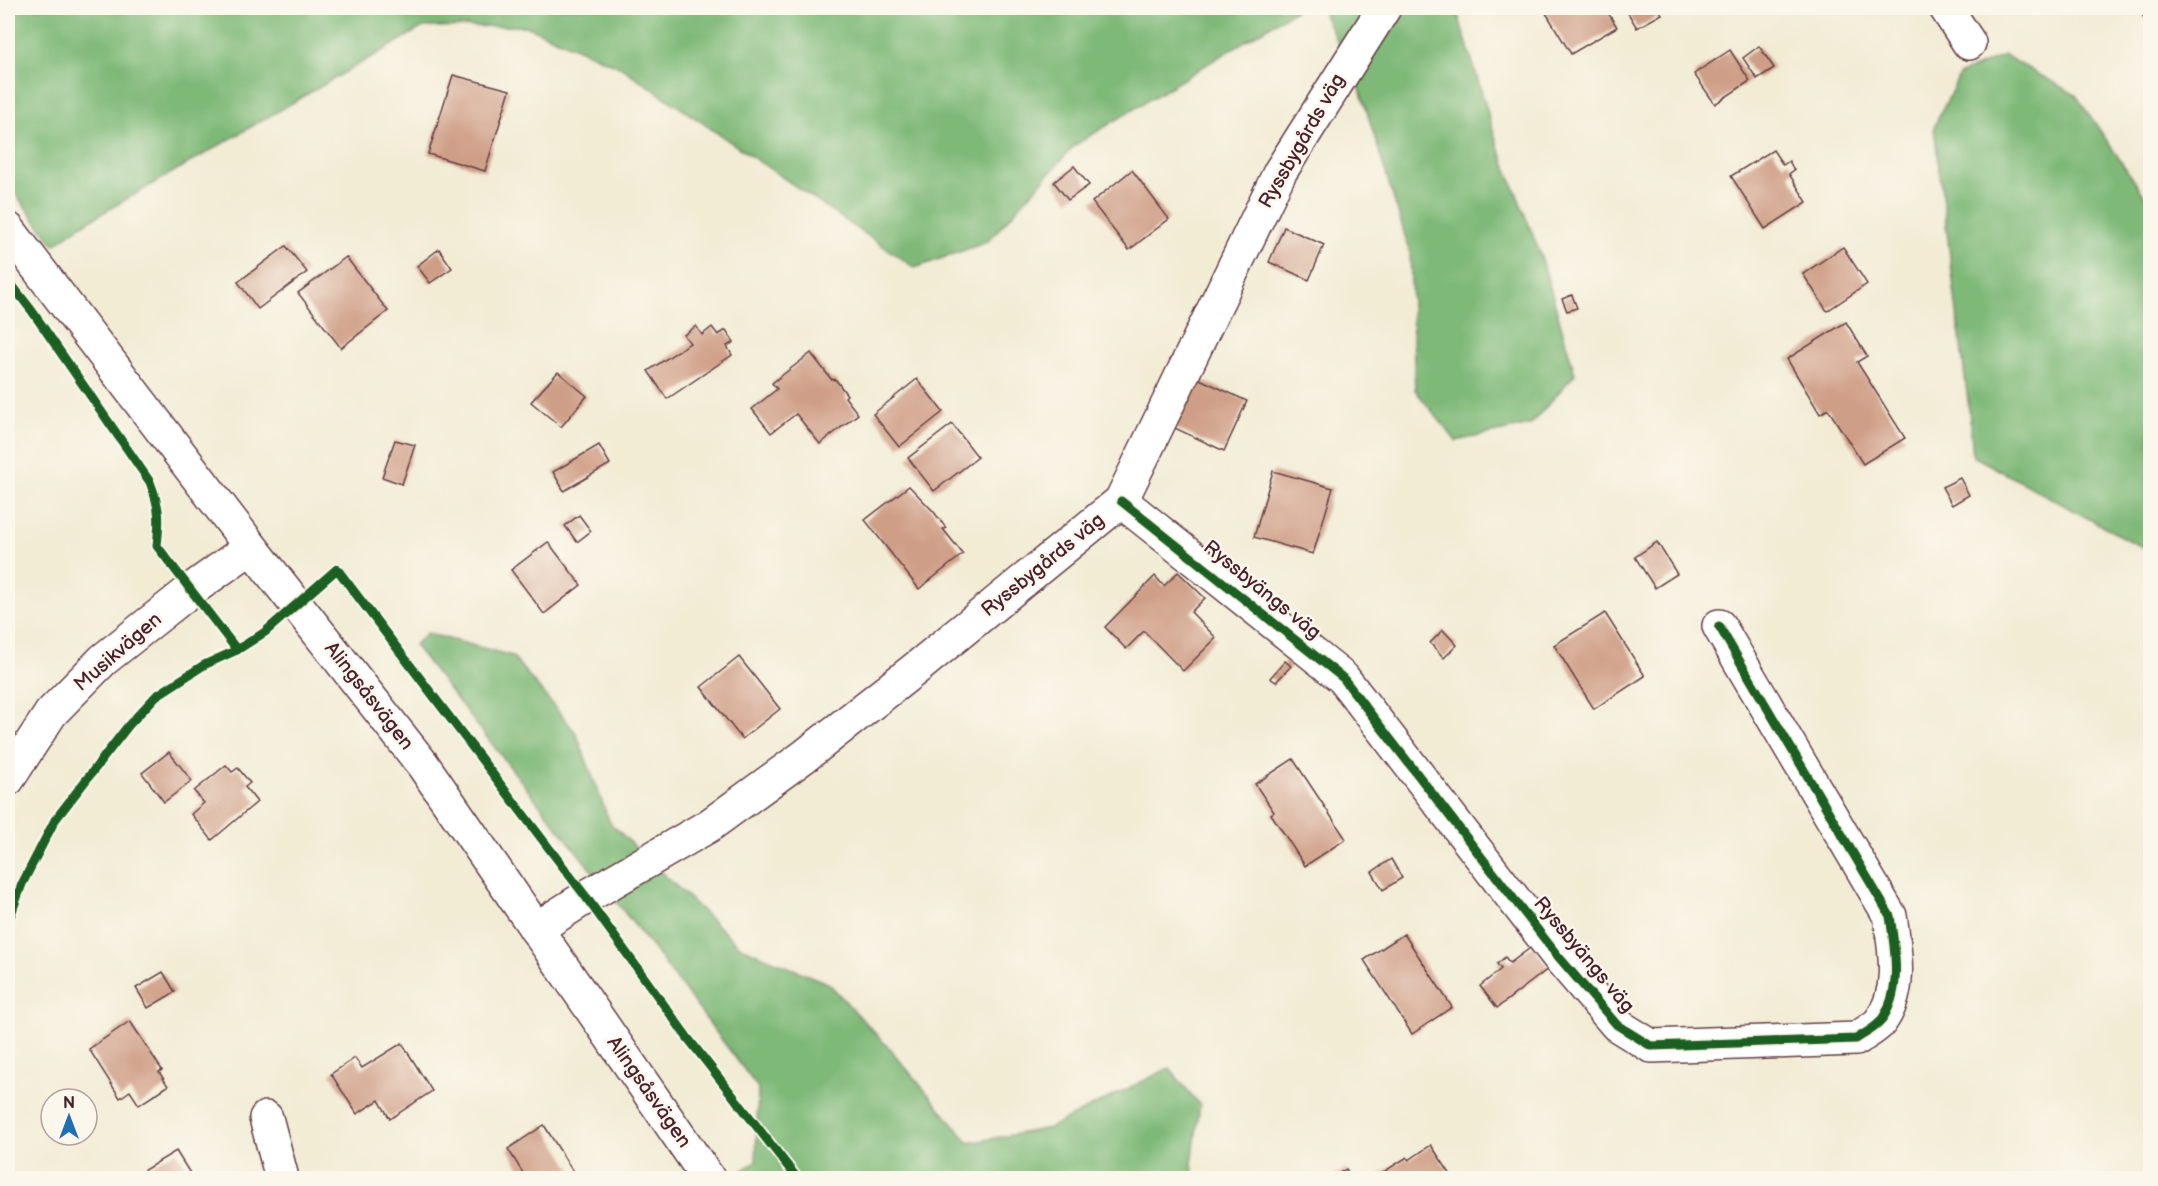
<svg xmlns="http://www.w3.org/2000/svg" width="2158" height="1186" font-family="'Balsamiq Sans',sans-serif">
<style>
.forest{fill:#7fb978;stroke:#646c52;stroke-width:1.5}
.building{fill:#cf9e86}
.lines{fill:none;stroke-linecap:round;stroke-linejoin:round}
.minor-casing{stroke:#633e44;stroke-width:36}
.secondary-casing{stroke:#633e44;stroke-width:36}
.minor{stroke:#fff;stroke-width:33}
.secondary{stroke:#fff;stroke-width:33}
.cycleway-casing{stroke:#fbf7ec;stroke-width:13}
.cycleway{stroke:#1b5e20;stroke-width:9}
.labels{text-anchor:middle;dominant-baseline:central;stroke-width:5;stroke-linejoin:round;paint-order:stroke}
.street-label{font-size:20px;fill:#4a1f2b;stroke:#fbf7ec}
</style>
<rect width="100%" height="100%" fill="#fbf7ec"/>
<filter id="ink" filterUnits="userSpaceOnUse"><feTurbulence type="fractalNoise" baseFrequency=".0167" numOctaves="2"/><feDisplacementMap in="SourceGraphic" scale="12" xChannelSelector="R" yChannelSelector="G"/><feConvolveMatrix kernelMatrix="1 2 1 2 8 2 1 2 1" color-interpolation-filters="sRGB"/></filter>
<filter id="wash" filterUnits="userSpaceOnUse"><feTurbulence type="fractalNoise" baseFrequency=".008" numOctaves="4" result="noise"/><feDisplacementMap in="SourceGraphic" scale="24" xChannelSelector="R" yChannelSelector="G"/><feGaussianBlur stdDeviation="1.35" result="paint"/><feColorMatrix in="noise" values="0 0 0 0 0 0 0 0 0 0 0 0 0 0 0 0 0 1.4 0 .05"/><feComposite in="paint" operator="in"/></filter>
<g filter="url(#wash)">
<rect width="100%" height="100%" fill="#f2ecd5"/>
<!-- forest -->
<g class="forest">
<path d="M8 8H1299L1075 145 987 242 915 268 622 68 526 26 423 27 82 225 54 245 8 184Z"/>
<path d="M1321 8H1456L1498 146 1541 256 1575 374 1530 425 1456 441 1415 390 1410 252 1360 89Z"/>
<path d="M2004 55 2076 95 2150 204V550L2128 540 1973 456 1969 410 1934 127 1960 74Z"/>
<path d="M427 633 512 656 576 733 610 823 739 946 829 984 890 1049 969 1143 1049 1128 1169 1068 1200 1105 1192 1164 1194 1178H732L756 1161 758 1088 655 951 414 645Z"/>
</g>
<g id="blocks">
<!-- building -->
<g class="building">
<path d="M1543 8H1605L1617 27 1571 54Z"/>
<path d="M1625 8H1658L1662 14 1637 28Z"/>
<path d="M2138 8H2150V27Z"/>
<path d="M1759 46 1774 68 1757 79 1743 58Z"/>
<path d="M1730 50 1750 81 1715 104 1694 74Z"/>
<path d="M453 75 510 90 485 171 428 154Z"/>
<path d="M1773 150 1783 165 1789 161 1794 170 1789 174 1807 202 1765 229 1731 176Z"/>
<path d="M1074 166 1089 185 1068 200 1054 182Z"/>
<path d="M1132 170 1169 219 1129 250 1092 202Z"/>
<path d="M1284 227 1324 245 1309 280 1269 262Z"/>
<path d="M286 246 307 272 258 309 238 282Z"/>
<path d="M1843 247 1867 284 1827 311 1803 274Z"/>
<path d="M439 249 452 268 430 283 417 266Z"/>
<path d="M346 257 388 311 341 348 298 293Z"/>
<path d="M1572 295 1577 308 1567 311 1562 299Z"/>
<path d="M1846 322 1867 356 1857 362 1905 438 1863 464 1828 409 1820 414 1787 359Z"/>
<path d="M696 326 702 335 712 327 718 335 726 330 734 342 727 346 732 355 667 399 648 371 690 343 684 335Z"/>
<path d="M811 353 831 379 836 380 847 395 845 397 858 414 820 444 796 414 771 433 752 409 777 389 772 383Z"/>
<path d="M558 372 587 396 561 427 531 402Z"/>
<path d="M1189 374 1247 401 1224 451 1166 424Z"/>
<path d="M917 379 943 412 899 447 873 414Z"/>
<path d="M952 424 978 457 934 491 908 458Z"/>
<path d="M395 440 415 445 402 484 382 477Z"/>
<path d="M599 445 610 464 564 491 553 472Z"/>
<path d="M1273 471 1333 488 1313 554 1254 537Z"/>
<path d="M1960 478 1969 495 1952 505 1942 487Z"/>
<path d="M909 486 934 512 946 528 943 529 963 554 919 589 865 520Z"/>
<path d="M579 515 591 531 577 542 565 526Z"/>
<path d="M548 542 581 585 544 614 511 570Z"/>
<path d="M1657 542 1677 574 1655 588 1635 557Z"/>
<path d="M1178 572 1205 598 1191 612 1216 638 1183 671 1144 631 1126 649 1105 627 1155 576 1164 586Z"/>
<path d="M1605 613 1645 676 1594 709 1554 645Z"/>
<path d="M1443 630 1457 645 1444 658 1430 643Z"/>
<path d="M739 657 780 709 742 739 701 687Z"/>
<path d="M1285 661 1291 666 1276 682 1270 678Z"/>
<path d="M169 752 192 781 164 802 142 773Z"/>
<path d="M1293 759 1346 839 1305 866 1271 814 1274 812 1255 784Z"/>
<path d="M226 765 232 772 238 768 250 783 245 787 257 802 212 840 191 814 204 803 194 791Z"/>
<path d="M1391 859 1402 878 1383 890 1372 872Z"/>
<path d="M1404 934 1452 1007 1412 1034 1364 960Z"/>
<path d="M1533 946 1549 968 1497 1008 1480 986 1501 969 1497 964 1505 957 1510 963Z"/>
<path d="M163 972 175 992 148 1008 136 988Z"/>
<path d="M130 1021 162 1070 159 1072 168 1086 139 1105 130 1091 120 1098 89 1049Z"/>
<path d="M402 1043 432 1091 390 1119 379 1100 357 1114 331 1074 355 1058 362 1068Z"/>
<path d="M544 1125 577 1178H526L508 1149Z"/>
<path d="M1431 1145 1453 1178H1374L1407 1157 1409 1160Z"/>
<path d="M176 1151 193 1178H131Z"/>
<path d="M1346 1169 1352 1178H1331Z"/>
</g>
</g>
</g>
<g filter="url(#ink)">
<use href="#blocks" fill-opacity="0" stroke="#633e44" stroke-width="1.5"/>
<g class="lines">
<!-- minor casing -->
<g class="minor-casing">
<g id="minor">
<path d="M1946 8 1969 43"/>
<path d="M1121 501 1343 678 1557 955 1617 1025 1651 1046 1856 1039C1863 1034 1874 1029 1880 1022 1903 992 1895 950 1890 916L1719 626"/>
<path d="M8 779 51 713 103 660 191 590 251 547"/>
<path d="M536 929 586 897 710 825 806 755 919 666 1121 501 1280 172 1384 8"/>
<path d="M266 1118 282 1178"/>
</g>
</g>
<!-- secondary casing -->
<g class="secondary-casing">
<path id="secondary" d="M8 229 251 547 423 765 708 1178"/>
</g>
<!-- minor -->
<use href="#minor" class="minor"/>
<!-- secondary -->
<use href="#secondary" class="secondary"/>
<!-- cycleway casing -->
<g class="cycleway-casing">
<g id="cycleway">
<path d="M8 280 32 311 150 482C160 508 160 518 157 546L237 650"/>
<path d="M1121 501 1343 678 1557 955 1617 1025 1651 1046 1856 1039C1863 1034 1874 1029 1880 1022 1903 992 1895 950 1890 916L1719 626"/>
<path d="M8 922 22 884 55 820 128 726 156 696 204 665 237 650 265 632 337 569 586 897 687 1037 797 1178"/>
</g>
</g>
<!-- cycleway -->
<use href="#cycleway" class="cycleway"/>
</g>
</g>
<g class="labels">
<!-- street labels -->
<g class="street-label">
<text transform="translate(1302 141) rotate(-60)">Ryssbygårds väg</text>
<text transform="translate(1043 565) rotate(-39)">Ryssbygårds väg</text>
<text transform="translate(1262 590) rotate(39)">Ryssbyängs väg</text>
<text transform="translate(118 652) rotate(-41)">Musikvägen</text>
<text transform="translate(369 696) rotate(52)">Alingsåsvägen</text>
<text transform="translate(1584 955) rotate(50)">Ryssbyängs väg</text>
<text transform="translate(649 1092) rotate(55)">Alingsåsvägen</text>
</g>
</g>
<!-- margin -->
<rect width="2158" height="1186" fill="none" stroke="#fbf7ec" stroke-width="30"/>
<!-- north arrow -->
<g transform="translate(69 1117)"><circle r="28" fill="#fbf7ec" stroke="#b4a19f" stroke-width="1.5"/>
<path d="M0-4.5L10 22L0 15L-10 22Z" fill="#1f6fb2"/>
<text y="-9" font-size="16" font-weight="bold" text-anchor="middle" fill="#4a1f2b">N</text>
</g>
</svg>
